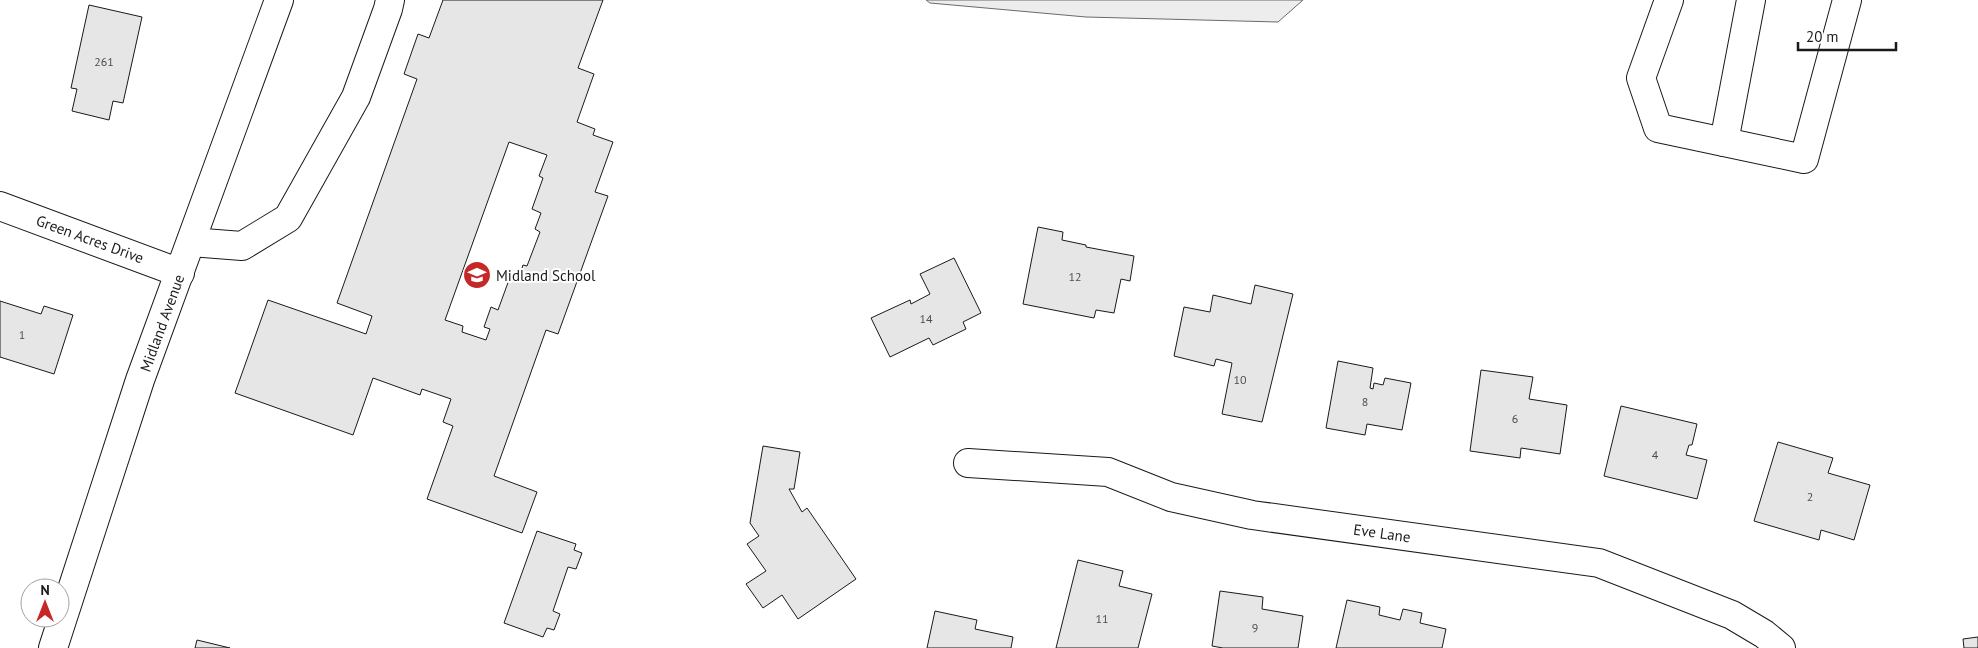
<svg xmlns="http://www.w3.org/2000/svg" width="1978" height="648" font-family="'PT Sans',sans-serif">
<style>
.built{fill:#ededed;stroke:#6a6a6a}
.building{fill:#e6e6e6;stroke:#1a1a1a;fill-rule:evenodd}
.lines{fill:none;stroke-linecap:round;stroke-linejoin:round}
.minor-casing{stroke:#1a1a1a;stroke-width:30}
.minor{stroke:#fff;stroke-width:28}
.labels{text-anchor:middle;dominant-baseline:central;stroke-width:4;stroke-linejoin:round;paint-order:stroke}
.number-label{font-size:12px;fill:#4d4d4d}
.street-label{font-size:15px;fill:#1a1a1a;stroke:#fff}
.poi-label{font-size:15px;fill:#1a1a1a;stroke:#fff;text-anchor:start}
</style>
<rect width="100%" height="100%" fill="#fff"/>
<!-- built -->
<path class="built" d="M926 0H1303L1278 22 1086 17 930 3Z"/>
<!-- building -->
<g class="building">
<path d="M443 0H603L578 68 594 74 577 122 595 129 593 135 613 142 595 192 608 196 558 334 546 330 494 476 537 492 522 533 427 499 453 426 443 422 451 399 422 389 420 395 373 378 353 435 235 393 268 300 366 334 372 316 337 303 417 79 404 74 418 34 429 38ZM509 142 547 155 539 176 543 178 532 209 541 213 535 229 540 232 527 266 523 265 518 280 510 277 498 310 491 307 484 327 490 329 486 340 462 332 463 326 445 320Z"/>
<path d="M89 5 142 17 123 103 113 101 109 120 72 111 77 89 71 88Z"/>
<path d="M1038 227 1063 232 1062 240 1086 245V247L1134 256 1130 281 1121 279 1114 313 1096 310 1094 318 1023 304Z"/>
<path d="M954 258 981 313 963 322 966 329 933 345 929 338 890 357 871 318 910 300 911 304 930 294 920 274Z"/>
<path d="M1255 285 1293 294 1262 422 1222 414 1232 363 1216 359 1214 366 1174 356 1184 307 1210 312 1213 295 1251 304Z"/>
<path d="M0 301 41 314 44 306 73 315 54 374 0 357Z"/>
<path d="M1338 361 1373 368 1370 388 1373 389 1374 383 1383 385 1385 378 1411 383 1402 430 1367 424 1365 435 1326 428Z"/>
<path d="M1481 370 1533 377 1529 399 1567 405 1560 454 1521 448 1520 458 1470 451Z"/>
<path d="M1621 406 1697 424 1692 445H1689L1686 455 1707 460 1697 499 1604 476Z"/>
<path d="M1778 442 1833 458 1828 473 1870 485 1854 540 1821 530 1819 540 1754 521Z"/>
<path d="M763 446 800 452 794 489H789L802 512 807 508 856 579 798 619 782 595 763 608 746 584 766 571 747 544 759 536 750 523Z"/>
<path d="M537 531 576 544 574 550 582 553 576 569 568 567 553 611 560 614 554 630 547 628 543 637 504 623Z"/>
<path d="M1078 560 1123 571 1119 586 1152 594 1138 648H1056Z"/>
<path d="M1220 591 1263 597 1262 609 1303 616 1298 648H1223L1212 646Z"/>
<path d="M1347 600 1380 607 1379 615 1400 620 1403 609 1422 613 1420 623 1446 629 1442 648H1336Z"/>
<path d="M935 611 977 620 975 629 1013 637 1011 648H927Z"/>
<path d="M1978 637V648H1964L1963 639Z"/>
<path d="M197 640 230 648H195Z"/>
</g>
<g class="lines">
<!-- minor casing -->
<g class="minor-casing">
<g id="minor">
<path d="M1669 0 1641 78 1658 128 1804 159 1847 0"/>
<path d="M1724 142 1751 0"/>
<path d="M0 206 180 273"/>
<path d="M191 242 242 246 288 218 356 97 388 9 390 0"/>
<path d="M968 463 1108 472 1171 497 1252 515 1599 563 1732 615 1764 634 1781 648"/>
<path d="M53 648 140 380 279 0"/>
</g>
</g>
<!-- minor -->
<use href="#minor" class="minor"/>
</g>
<!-- icons -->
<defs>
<g id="school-disc" transform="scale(1.4375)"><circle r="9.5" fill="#c62828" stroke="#fff"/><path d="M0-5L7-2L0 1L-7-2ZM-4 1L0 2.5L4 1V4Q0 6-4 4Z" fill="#fff"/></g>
</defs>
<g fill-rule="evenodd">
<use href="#school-disc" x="477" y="275"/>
</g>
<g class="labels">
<!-- number labels -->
<g class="number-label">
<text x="104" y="61">261</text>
<text x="1075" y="276">12</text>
<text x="926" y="318">14</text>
<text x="22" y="334">1</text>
<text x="1240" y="379">10</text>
<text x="1365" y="401">8</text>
<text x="1515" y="418">6</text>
<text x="1655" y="454">4</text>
<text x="1810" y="496">2</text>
<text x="1102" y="618">11</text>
<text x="1255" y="627">9</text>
</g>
<!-- street labels -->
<g class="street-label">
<text transform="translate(90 239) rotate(20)">Green Acres Drive</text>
<text transform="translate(162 323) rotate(-70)">Midland Avenue</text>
<text transform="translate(1382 533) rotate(8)">Eve Lane</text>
</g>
<!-- poi labels -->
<g class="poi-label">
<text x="496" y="275">Midland School</text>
</g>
</g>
<!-- north arrow -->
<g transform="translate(45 603)"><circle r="24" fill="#ffffff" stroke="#a3a3a3"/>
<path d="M0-4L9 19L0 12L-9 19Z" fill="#c62828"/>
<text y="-8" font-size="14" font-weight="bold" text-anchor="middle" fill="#1a1a1a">N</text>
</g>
<!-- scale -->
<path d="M1798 42v8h98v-8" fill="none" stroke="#1a1a1a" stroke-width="2.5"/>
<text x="1806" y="42" font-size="15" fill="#1a1a1a" stroke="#ffffff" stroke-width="4" paint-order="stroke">20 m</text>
</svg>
